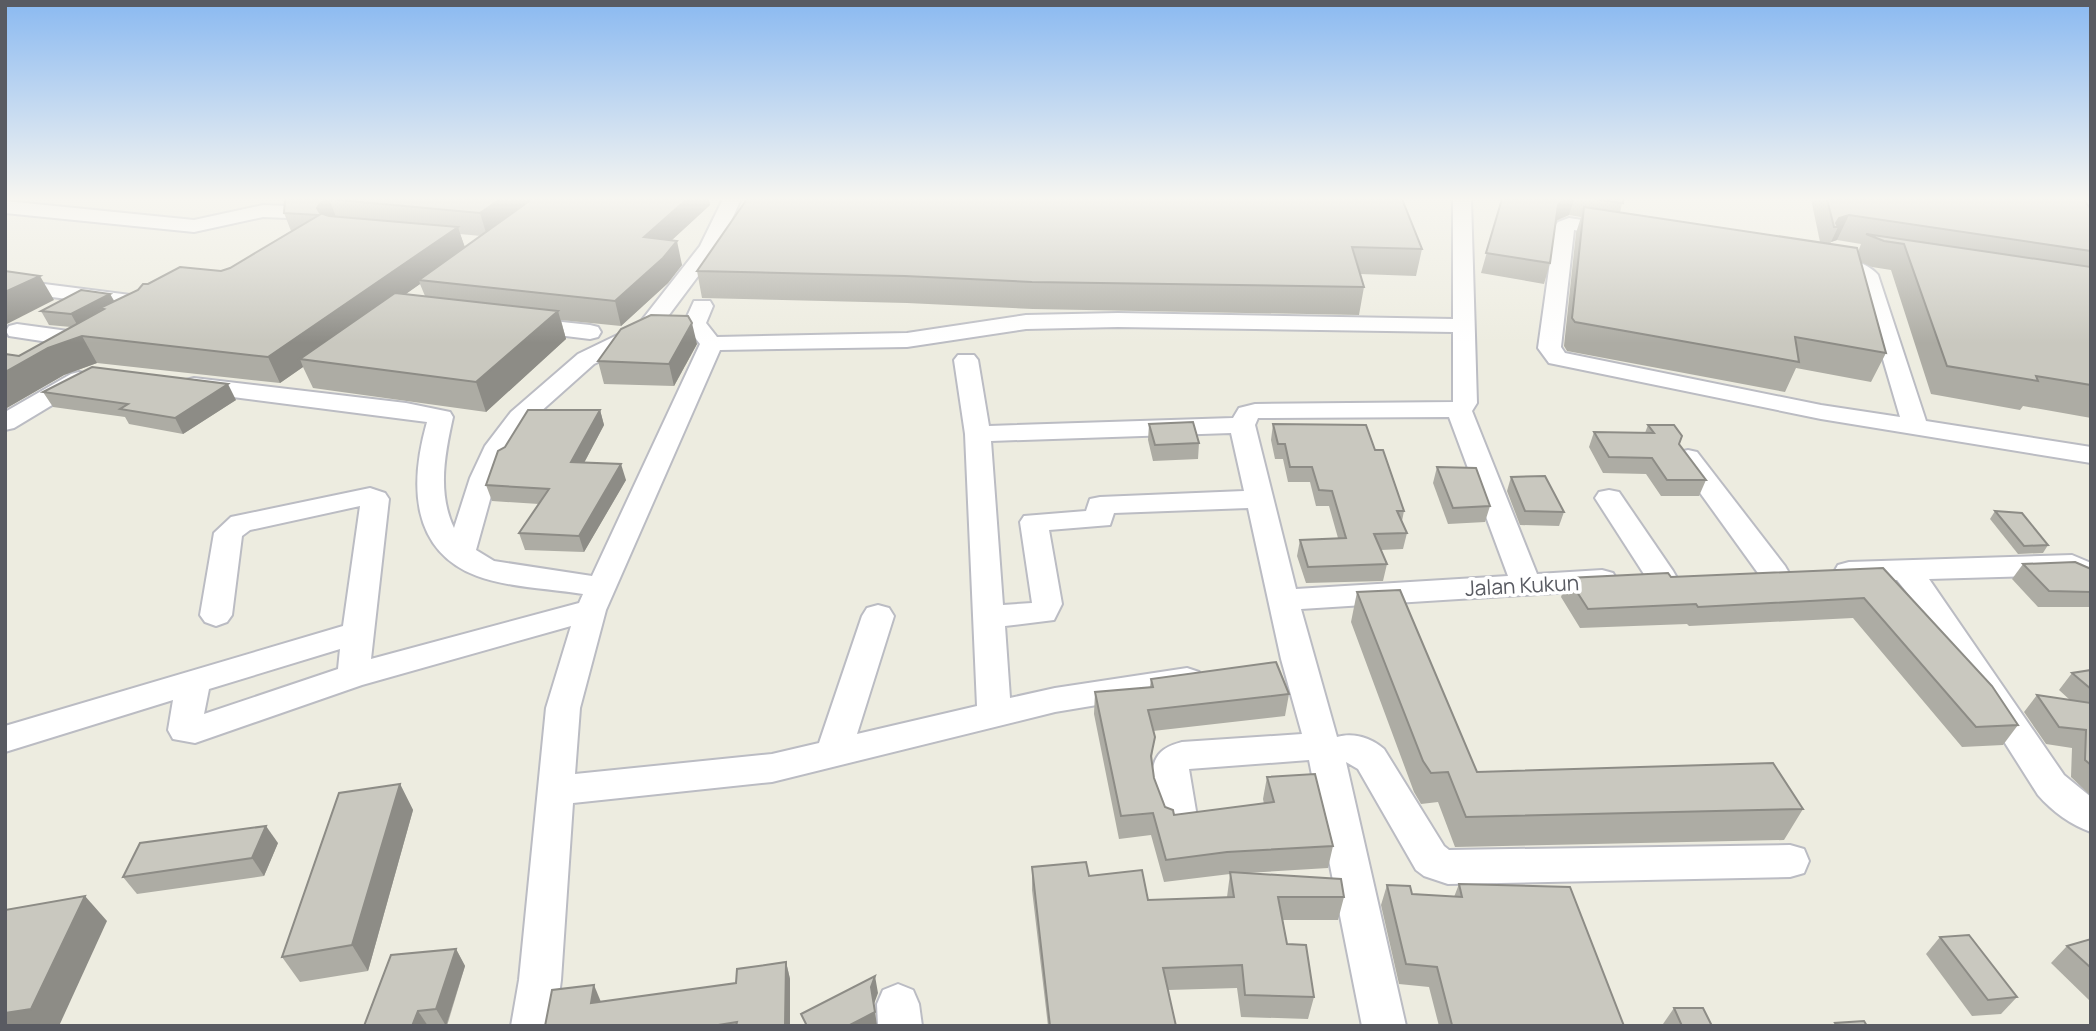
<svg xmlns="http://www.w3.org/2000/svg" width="2096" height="1031" font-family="Manrope,sans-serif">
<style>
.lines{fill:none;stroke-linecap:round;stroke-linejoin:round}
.minor-casing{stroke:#bbbcc3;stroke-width:4}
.minor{fill:#fff;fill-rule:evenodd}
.wall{fill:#adaca4;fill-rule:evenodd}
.shaded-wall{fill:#8d8c86}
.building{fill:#c9c8bf;stroke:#8d8c86;stroke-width:2}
.labels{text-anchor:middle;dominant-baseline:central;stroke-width:7;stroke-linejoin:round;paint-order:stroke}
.street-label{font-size:21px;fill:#595b62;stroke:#fff}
</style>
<rect width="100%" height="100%" fill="#edece0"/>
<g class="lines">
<!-- minor casing -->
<g class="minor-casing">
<g id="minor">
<path d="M723 199H741L719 248 654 335 594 364 529 422 510 447 496 478 476 550 494 561 592 576 700 344 684 323 694 301H710L713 306 706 323 717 337 907 333 1026 315 1118 313 1453 319V199H1471L1477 403 1472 411 1537 574 1602 570 1613 573 1617 580 1613 587 1602 590 1301 609 1337 737C1354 732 1371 738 1384 749L1444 846 1449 850 1790 845 1804 849 1809 861 1804 873 1790 877 1448 884 1424 876 1416 870 1358 769 1346 762 1406 1026H1362L1309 760 1189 769 1197 817 1191 828 1178 832 1165 828C1155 809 1144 768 1161 752 1167 746 1175 744 1182 742L1302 734 1281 659 1248 508 1114 513 1110 525 1049 530 1062 604 1054 620 1005 626 1010 698 1055 688 1187 668 1199 672 1204 680 1199 688 1055 712 772 782 573 803 561 980 555 1026H511L519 980 546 708 571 626 362 685 195 743 173 739 168 730 173 700 5 752V726L343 626 360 506 250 530 242 536 232 615 227 622 216 626 205 622 200 615 214 533 231 517 370 488 385 493 389 499 371 659 579 603 583 594C552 589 505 587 477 576 409 550 410 482 427 422L194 392 186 390 182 385 186 380 194 378 406 403 450 412 453 417C445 453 437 493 454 528L470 478 485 446 511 412 578 354 638 325 700 246ZM1118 327 1453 332V402L1255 404 1239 408 1233 418 989 426 978 360 974 355H958L954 360 965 434 977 706 857 734 894 616 889 608 878 605 867 608 862 616 819 743 772 754 575 774 580 708 606 610 720 350 907 347 1026 329ZM1449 417 1508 576 1296 589 1255 425 1258 418ZM1231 433 1244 491 1100 497 1090 499 1086 511 1024 516 1020 522 1032 603 1003 605 991 441ZM340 649 338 669 204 714 209 689Z"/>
<path d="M5 201 194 220 263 205 314 207 323 213 314 219 263 217 194 232 5 213Z"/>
<path d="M1569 218 1616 225 1626 231 1616 237 1574 230 1561 347 1565 353 1821 405 1900 417 1859 278 1852 273 1822 266 1819 262 1822 258C1838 254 1868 262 1878 275L1926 421 2091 447V463L1821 419 1549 363 1538 348 1555 226 1558 222Z"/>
<path d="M5 279 146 297 154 298 157 303C150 313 144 318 131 315L128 310 130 307 5 291Z"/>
<path d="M525 318 590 325 598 327 601 332 598 337 590 339 517 330 514 325 517 320Z"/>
<path d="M17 324 68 331 93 326 101 328 104 333 101 338 68 345 9 336 6 331 9 326Z"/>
<path d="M79 372 87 374 91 379 87 384 14 428 5 430V412L71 374Z"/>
<path d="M1688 450 1697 452 1785 566 1789 573 1785 580 1774 583 1763 580 1675 458 1679 452Z"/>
<path d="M1609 490 1619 492 1673 571 1677 578 1673 585 1662 588 1651 585 1595 498 1599 492Z"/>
<path d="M2072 555 2091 563V587L2066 575 1929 579 2064 775 2091 797V832C2071 825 2052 811 2038 795L1920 609 1897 580 1849 582 1838 579 1834 572 1838 565 1849 562Z"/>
<path d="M898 984 913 990 919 1004 922 1026H878L877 1004 883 990Z"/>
</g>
</g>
<!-- minor -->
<use href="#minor" class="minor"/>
</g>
<!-- wall -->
<g class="wall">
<path d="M285 199H709L710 205 672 240 682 265 668 283 621 326 561 320 566 339 486 412 313 388 303 367 280 383 97 363 64 375 5 409V354L19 356 71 327 49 325 41 311 110 294 115 302 148 284 221 271 230 268 291 231 284 213ZM460 234 481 236 465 247ZM420 284 425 296 405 294Z"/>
<path d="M747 199 1422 249 1416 276 1360 274 1364 287 1359 315 1033 309 907 303 702 298 697 271Z"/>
<path d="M1502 199H1623L1620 213 1820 242 1811 199H2084L2091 210V418L2023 406 2020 410 1931 394 1891 270 1872 267 1861 262 1886 353 1871 382 1796 368 1785 392 1567 351 1564 346 1576 233 1581 217 1569 215 1556 221 1550 263 1544 284 1481 273ZM1837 240 1861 244 1858 252 1830 244 1831 242Z"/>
<path d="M697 344 674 386 604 384 598 361Z"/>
<path d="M43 392 236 400 183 434 129 424 125 417 53 407Z"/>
<path d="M600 410 604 425 584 463 626 480 584 552 525 550 519 533 539 504 492 501 486 485Z"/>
<path d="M1149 424 1199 443 1198 459 1153 461 1148 440Z"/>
<path d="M1273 424 1375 450 1404 511 1402 521 1407 533 1403 549 1381 550 1387 564 1383 581 1306 583 1297 556 1300 540 1338 538 1329 506H1316L1310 482H1288L1283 459H1275L1271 440Z"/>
<path d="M1648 425 1679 444 1706 480 1699 496H1661L1646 474 1603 473 1589 447 1594 432 1645 433Z"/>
<path d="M1437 467 1490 506 1485 522 1448 524 1433 483Z"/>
<path d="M1511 477 1564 512 1559 526 1520 525 1507 491Z"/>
<path d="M1995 511 2048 545 2043 553 2018 554 1990 519Z"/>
<path d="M2023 564 2091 569V607H2038L2012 579Z"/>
<path d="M1883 568 2018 725 2003 745 1962 747 1853 618 1689 626 1687 624 1580 628 1561 597 1568 578 1671 577Z"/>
<path d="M1357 592 1477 772 1803 809 1784 840 1455 847 1438 802 1421 804 1414 792 1351 622Z"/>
<path d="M2091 670V796L2071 777 2072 748 2046 744 2024 712 2037 695 2070 700 2059 690 2072 673Z"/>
<path d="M1151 679 1289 694 1285 716 1153 731 1152 763 1154 778 1165 807 1174 815 1264 804 1263 799 1267 777 1333 846 1328 868 1247 873 1344 897 1338 920H1282L1287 944 1314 997 1308 1019 1241 1017 1237 988 1168 990 1176 1026H1048L1032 890V867L1089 876 1148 900 1227 897 1230 874 1164 882 1151 835 1119 839 1094 714 1095 692 1150 687Z"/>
<path d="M400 784 413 810 368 971 300 982 282 957Z"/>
<path d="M278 843 264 876 137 894 123 877Z"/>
<path d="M1459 884 1624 1026H1439L1429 987 1399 984 1381 905 1387 885 1412 894 1454 897Z"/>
<path d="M1940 937 2017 997 2001 1014 1972 1016 1926 954Z"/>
<path d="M2091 939V1002L2051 963 2067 946Z"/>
<path d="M456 949 465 966 447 1026H364Z"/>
<path d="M786 962 790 979V1026H545L601 1002 736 983Z"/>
<path d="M1674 1008 1712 1026H1664L1663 1024Z"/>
</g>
<!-- shaded-wall -->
<g class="shaded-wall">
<path d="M329 199 338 222 330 225 317 208 321 202Z"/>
<path d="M500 199H540L487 236 480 213Z"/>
<path d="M687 199H709L710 205 649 261 644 237Z"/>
<path d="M1566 199H1574L1569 215 1557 220 1553 224 1558 205 1563 200Z"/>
<path d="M1849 215 1837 240 1831 242 1838 227H1834L1839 218Z"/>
<path d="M458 227 466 251 419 280 420 284 312 361 300 359 303 367 280 383 268 357Z"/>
<path d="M677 241 682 265 668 283 621 326 615 301Z"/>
<path d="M40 276 54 300 5 325V292Z"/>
<path d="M110 294 118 309 100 308 104 316 79 328 71 314Z"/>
<path d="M558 311 566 339 486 412 476 382Z"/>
<path d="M692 323 697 344 674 386 669 364Z"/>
<path d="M82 336 97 363 64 375 5 409V372L48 348Z"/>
<path d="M228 384 236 400 183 434 175 418Z"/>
<path d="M600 410 604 425 576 478 571 462Z"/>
<path d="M621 464 626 480 584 552 579 536Z"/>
<path d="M400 784 413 810 368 971 352 945Z"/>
<path d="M266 826 278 843 264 876 252 858Z"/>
<path d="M85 896 107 921 59 1026H5V1013Z"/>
<path d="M456 949 465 966 446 1026 436 1009Z"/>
<path d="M786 962 790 979V1026H785Z"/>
<path d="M875 976 878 993 874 1004 877 1026H848L871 987Z"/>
<path d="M594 985 601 1002 591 1003Z"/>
<path d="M418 1011 428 1026H412Z"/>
</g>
<!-- building -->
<g class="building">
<path d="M285 199H500L480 213 329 199 321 202 317 208 320 213 329 216 458 227 268 357 82 336 48 348 5 372V354L19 356 104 309 100 308 138 290 143 284H148L180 267 221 271 230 268 319 215 284 213Z"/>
<path d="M532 199H687L644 237 677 241 663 258 615 301 419 280Z"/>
<path d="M747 199H1402L1422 249 1352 247 1364 287 1032 282 905 276 697 271Z"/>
<path d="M1502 199H1566L1563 200 1558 205 1550 263 1486 253Z"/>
<path d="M1595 199H1623V203Z"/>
<path d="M1827 199H2084L2091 210V251L1849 215 1839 218 1836 223 1838 227H1834Z"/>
<path d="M1584 207 1857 248 1886 353 1795 337 1799 362 1575 322 1572 318Z"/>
<path d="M1866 234 2091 267V385L2036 376 2038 381 1947 366 1904 244 1884 241Z"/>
<path d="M5 271 40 276 5 292Z"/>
<path d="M81 290 110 294 71 314 41 311Z"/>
<path d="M395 293 558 311 476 382 300 359Z"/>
<path d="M651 315 688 316 692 323 669 364 598 361 621 329Z"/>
<path d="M92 367 228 384 175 418 120 409 128 404 43 392Z"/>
<path d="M528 410H600L571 462 621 464 579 536 519 533 549 489 486 485 498 451 505 447Z"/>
<path d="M1193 422 1199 443 1155 445 1149 424Z"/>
<path d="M1273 424 1366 425 1375 450H1383L1404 511H1397L1407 533 1374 534 1387 564 1308 567 1300 540 1346 538 1332 491 1319 490 1312 467H1290L1285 444H1278Z"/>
<path d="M1648 425H1674L1682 436 1679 444 1706 480H1667L1652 458 1609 457 1594 432 1654 433Z"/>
<path d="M1437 467 1476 468 1490 506 1453 508Z"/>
<path d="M1545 476 1564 512 1525 511 1511 477Z"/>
<path d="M1995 511 2022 513 2048 545 2024 546Z"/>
<path d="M2075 562 2091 569V592L2049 591 2023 564Z"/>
<path d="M1883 568 1992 686 2018 725 1976 727 1864 598 1698 607 1696 604 1588 609 1568 578 1668 573 1671 577Z"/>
<path d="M1400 590 1477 772 1773 763 1803 809 1466 817 1448 772 1431 773 1423 761 1357 592Z"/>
<path d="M1276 662 1289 694 1148 710 1155 737 1151 756 1154 778 1165 807 1173 810 1174 815 1274 802 1267 777 1315 774 1333 846 1227 852 1166 860 1153 813 1121 816 1095 692 1153 687 1151 679Z"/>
<path d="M2091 670V689L2072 673Z"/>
<path d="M2037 695 2091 703V765L2085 760 2086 730 2059 727Z"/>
<path d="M400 784 352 945 282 957 339 793Z"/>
<path d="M266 826 252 858 123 877 140 843Z"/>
<path d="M1086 862 1089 876 1142 870 1148 900 1234 897 1230 872 1341 879 1344 897H1278L1287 944 1306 945 1314 997 1245 995 1242 965 1163 968 1176 1026H1050L1032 867Z"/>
<path d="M1459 884 1570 887 1624 1026 1452 1025 1437 967 1406 964 1387 885 1410 886 1412 894 1462 897Z"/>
<path d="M85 896 31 1009 5 1013V910Z"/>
<path d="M1969 935 2017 997 1988 1000 1940 937Z"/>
<path d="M2091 939V968L2067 946Z"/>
<path d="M456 949 436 1009 418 1011 412 1026H364L391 955Z"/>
<path d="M786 962 785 1026H736L737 1022 712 1026H545L552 990 594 985 591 1003 736 983 737 969Z"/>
<path d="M875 976 871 987 875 1012 848 1026H807L801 1014Z"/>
<path d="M1674 1008H1703L1712 1026H1682Z"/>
<path d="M1864 1021 1867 1026H1837L1835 1023Z"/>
</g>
<!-- sky -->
<linearGradient id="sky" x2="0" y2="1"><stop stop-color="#8ab9f1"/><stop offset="0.58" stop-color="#f7f6f1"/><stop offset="1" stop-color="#f7f6f1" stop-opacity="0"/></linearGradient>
<rect width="2096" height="343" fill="url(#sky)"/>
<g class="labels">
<!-- street labels -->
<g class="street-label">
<text transform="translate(1522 585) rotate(-3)">Jalan Kukun</text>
</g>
</g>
<!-- border -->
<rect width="2096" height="1031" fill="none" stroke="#595b62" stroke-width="14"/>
</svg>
